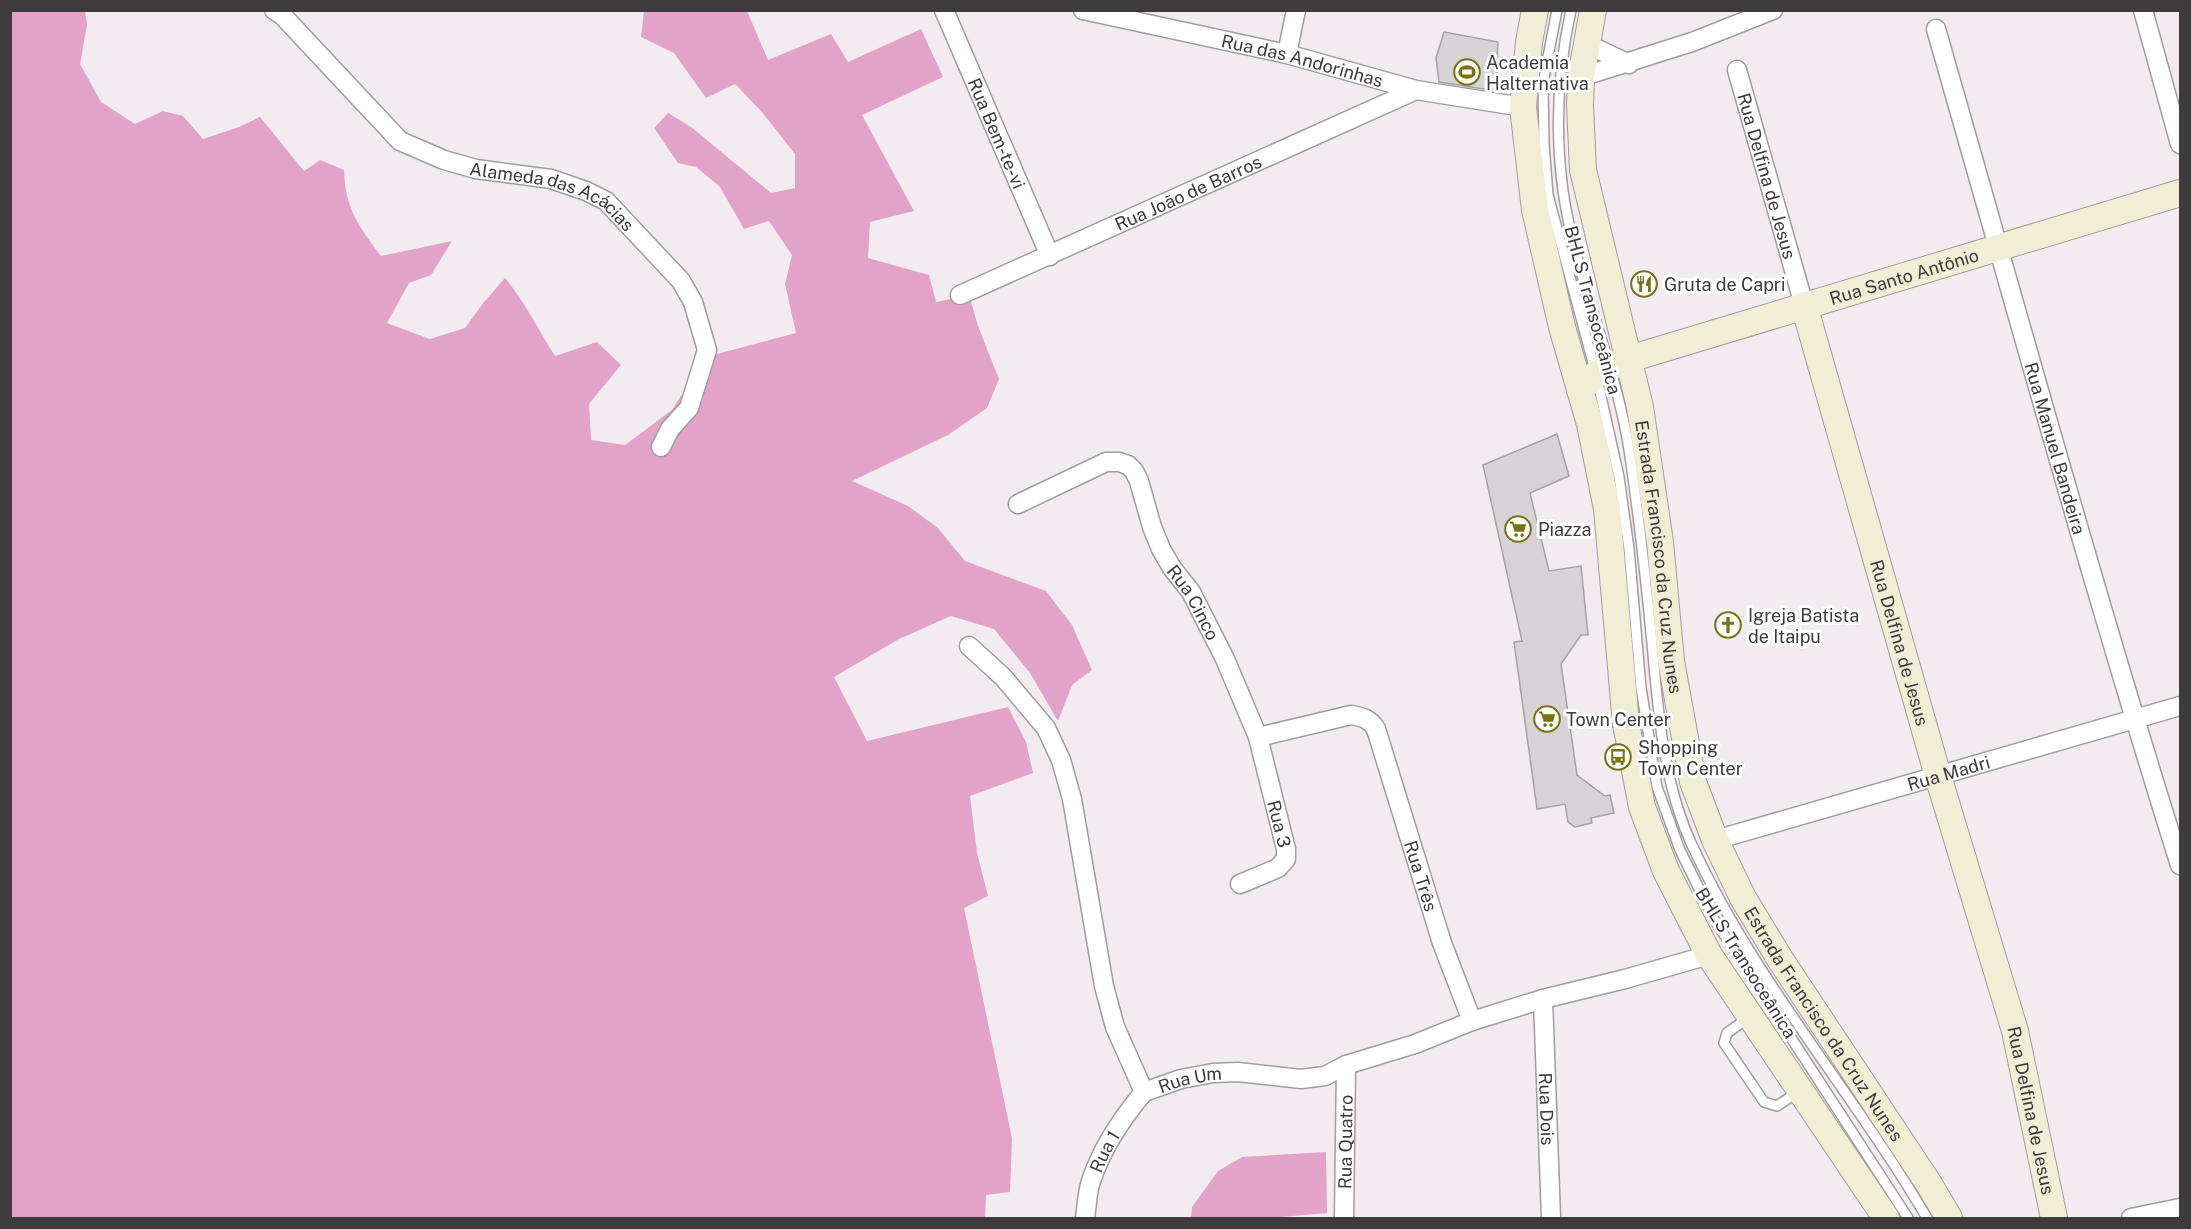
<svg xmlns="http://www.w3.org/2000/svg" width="2191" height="1229" font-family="'Public Sans',sans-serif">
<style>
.forest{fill:#e3a2c8}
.building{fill:#d7d2d5;stroke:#a6a1a4;stroke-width:1.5}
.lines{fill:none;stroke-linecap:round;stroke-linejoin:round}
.lane-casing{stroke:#a19c9f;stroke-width:12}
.street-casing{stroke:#a19c9f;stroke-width:21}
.secondary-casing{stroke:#a19c9f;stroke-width:28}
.lane{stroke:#fff;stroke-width:9}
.street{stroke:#fff;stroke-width:18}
.secondary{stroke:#f0eed5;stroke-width:26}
.labels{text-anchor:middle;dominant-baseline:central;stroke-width:6;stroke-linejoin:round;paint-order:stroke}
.street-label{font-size:18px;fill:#3d3b3c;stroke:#fff}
.poi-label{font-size:18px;fill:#3d3b3c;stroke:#fff;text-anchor:start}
</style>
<rect width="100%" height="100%" fill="#f2ecf0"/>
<!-- forest -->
<g class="forest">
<path d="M10 11H85L87 25 80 64 101 102 135 124 163 111 183 116 203 139 239 127 260 117 304 171 320 160 344 170C345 208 359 227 381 256L452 241 431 275 409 283 387 323 430 339 465 328 484 302 505 278C525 302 538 329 555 356L597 342 621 365 589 404 591 440 625 445 672 410 706 357 796 333 785 284 792 255 769 221 744 229 720 187 696 167 678 163 654 128 668 113 691 127 771 193 795 188V154L762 112 735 84 706 98 674 53 641 37 644 11H747L768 60 831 34 848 62 921 29 943 77 862 115 914 211 870 222 868 258 929 275 936 302 969 295 978 326 999 379 987 408 948 435 852 481 908 506 938 528 965 561 1046 591 1072 625 1092 670 1072 685 1058 721 1030 673 994 629 951 616 899 639 834 677 867 741 1008 707 1026 742 1033 773 970 796 977 853 988 896 964 908 1012 1138 1010 1192 986 1195 985 1218H11Z"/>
<path d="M1326 1152 1327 1213 1270 1218H1191L1192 1207 1218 1171 1242 1157Z"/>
</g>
<!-- building -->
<g class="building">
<path d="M1444 32 1498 42 1496 91 1439 82 1436 58Z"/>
<path d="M1557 434 1569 476 1530 493 1549 571 1581 566 1588 635H1581L1561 664 1577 775 1605 796 1610 795 1614 813 1591 818 1592 823 1575 827 1568 822 1565 804 1537 809 1514 642 1522 641 1483 465Z"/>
</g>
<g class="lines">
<!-- lane casing -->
<g class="lane-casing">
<g id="lane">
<path d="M1557 10 1543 83 1544 144 1548 195 1596 374 1619 477 1629 549 1641 688 1657 787 1680 850 1714 919 1908 1218"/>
<path d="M1571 10C1558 69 1555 132 1563 191 1576 281 1617 365 1630 456 1639 518 1646 580 1652 643 1658 710 1663 783 1692 845 1754 980 1853 1092 1927 1218"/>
<path d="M1748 1018 1727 1033 1724 1043 1764 1102 1777 1106 1798 1092"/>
</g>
</g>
<!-- street casing -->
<g class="street-casing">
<g id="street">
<path id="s1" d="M274 10 282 15 400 141 444 160 476 169 551 179 586 191 606 201 681 281 693 302 707 350 689 408 670 429 661 447"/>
<path id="s2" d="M944 10 1050 256"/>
<path id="s3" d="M1083 10 1287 54 1416 90 1523 107"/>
<path d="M2143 10 2180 144"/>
<path id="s4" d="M1936 29C2016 308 2093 588 2180 865"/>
<path d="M1587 44 1629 64"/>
<path d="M1287 54 1296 10"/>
<path id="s5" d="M1737 70 1804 305"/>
<path d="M1581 77 1692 42 1773 10"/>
<path id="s6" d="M960 295 1416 90"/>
<path id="s7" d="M1018 504 1106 462H1119L1128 465 1134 471 1139 481 1152 527 1161 549 1172 568 1191 592 1225 659 1258 737 1286 849V859L1278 868 1240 884"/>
<path id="s8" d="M969 646 1003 677 1046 728 1061 760 1072 799 1104 986 1115 1027 1144 1092 1181 1079 1213 1073 1238 1072 1301 1079 1325 1076 1346 1065 1415 1044 1472 1021 1543 999 1625 979 1709 955"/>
<path id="s9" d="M1258 737 1351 715C1363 717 1370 719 1376 729L1442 943 1472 1021"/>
<path id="s10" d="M1715 840 2180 706"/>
<path id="s11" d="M1543 999 1551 1218"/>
<path id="s12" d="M1085 1218C1087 1206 1087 1192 1091 1181 1102 1148 1122 1118 1144 1092"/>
<path id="s13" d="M1344 1218 1346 1065"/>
<path d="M2131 1218 2180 1208"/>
</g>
</g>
<!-- secondary casing -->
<g class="secondary-casing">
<g id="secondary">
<path d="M1535 10 1529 42 1523 107 1535 210 1562 327 1590 424 1607 509 1626 724 1642 807 1666 871 1709 955 1886 1218"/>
<path id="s14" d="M1593 10 1581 77 1580 105 1583 170 1640 407 1660 542 1671 661 1693 782 1715 840 1743 898 1780 959 1929 1184 1949 1218"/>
<path id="s15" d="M1804 305 1938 776 2015 1031 2054 1218"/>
<path id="s16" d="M1580 390 1596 374 1629 359 2180 193"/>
</g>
</g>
<!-- lane -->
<use href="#lane" class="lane"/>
<!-- street -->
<use href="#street" class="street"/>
<!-- secondary -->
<use href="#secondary" class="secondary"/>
</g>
<!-- icons -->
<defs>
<g id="stadium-ring" transform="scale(1.35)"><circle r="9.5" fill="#fff" stroke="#787112" stroke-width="1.5"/><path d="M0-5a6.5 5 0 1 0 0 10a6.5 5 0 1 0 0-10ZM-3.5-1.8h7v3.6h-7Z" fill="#787112"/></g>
<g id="restaurant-ring" transform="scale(1.35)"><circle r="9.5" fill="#fff" stroke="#787112" stroke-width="1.5"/><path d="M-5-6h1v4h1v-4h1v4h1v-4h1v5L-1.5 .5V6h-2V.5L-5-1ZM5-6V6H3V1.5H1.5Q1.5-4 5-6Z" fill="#787112"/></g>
<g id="supermarket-ring" transform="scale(1.35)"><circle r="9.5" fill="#fff" stroke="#787112" stroke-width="1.5"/><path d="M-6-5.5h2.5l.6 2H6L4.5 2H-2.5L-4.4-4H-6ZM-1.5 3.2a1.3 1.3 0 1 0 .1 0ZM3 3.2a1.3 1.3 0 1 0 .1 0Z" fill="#787112"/></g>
<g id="church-ring" transform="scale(1.35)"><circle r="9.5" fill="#fff" stroke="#787112" stroke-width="1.5"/><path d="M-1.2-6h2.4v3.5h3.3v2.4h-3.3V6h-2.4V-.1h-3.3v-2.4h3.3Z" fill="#787112"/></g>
<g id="bus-ring" transform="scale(1.35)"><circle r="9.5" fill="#fff" stroke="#787112" stroke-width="1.5"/><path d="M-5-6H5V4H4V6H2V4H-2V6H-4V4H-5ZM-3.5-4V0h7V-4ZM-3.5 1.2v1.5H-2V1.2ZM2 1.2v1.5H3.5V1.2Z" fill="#787112"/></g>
</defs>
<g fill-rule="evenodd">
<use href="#stadium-ring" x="1467" y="72"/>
<use href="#restaurant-ring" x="1644" y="284"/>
<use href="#supermarket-ring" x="1518" y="529"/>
<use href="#church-ring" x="1728" y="625"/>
<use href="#supermarket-ring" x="1547" y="719"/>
<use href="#bus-ring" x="1618" y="757"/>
</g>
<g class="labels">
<!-- street labels -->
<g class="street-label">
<text stroke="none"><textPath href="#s3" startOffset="225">Rua das Andorinhas</textPath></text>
<text stroke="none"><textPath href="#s2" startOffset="134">Rua Bem-te-vi</textPath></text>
<text stroke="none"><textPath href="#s5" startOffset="110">Rua Delfina de Jesus</textPath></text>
<text stroke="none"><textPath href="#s6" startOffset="250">Rua João de Barros</textPath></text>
<text stroke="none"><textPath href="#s1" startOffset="346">Alameda das Acácias</textPath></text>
<text stroke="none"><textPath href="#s16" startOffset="346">Rua Santo Antônio</textPath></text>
<text transform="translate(1593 310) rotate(75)">BHLS Transoceânica</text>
<text stroke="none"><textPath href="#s4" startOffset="436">Rua Manuel Bandeira</textPath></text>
<text stroke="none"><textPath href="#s14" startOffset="556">Estrada Francisco da Cruz Nunes</textPath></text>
<text stroke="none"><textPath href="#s7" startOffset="274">Rua Cinco</textPath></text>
<text stroke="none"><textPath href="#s15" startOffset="351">Rua Delfina de Jesus</textPath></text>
<text stroke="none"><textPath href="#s10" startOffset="243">Rua Madri</textPath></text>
<text stroke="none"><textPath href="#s7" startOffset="513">Rua 3</textPath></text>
<text stroke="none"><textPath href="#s9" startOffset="279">Rua Três</textPath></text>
<text transform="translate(1746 963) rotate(58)">BHLS Transoceânica</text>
<text stroke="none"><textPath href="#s14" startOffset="1060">Estrada Francisco da Cruz Nunes</textPath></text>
<text stroke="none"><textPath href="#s8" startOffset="540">Rua Um</textPath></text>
<text stroke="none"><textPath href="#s11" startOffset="110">Rua Dois</textPath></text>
<text stroke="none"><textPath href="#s15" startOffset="837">Rua Delfina de Jesus</textPath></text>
<text stroke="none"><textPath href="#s13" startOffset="76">Rua Quatro</textPath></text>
<text stroke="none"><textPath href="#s12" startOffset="70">Rua 1</textPath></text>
</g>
<!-- poi labels -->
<g class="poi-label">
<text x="1486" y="62">Academia<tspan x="1486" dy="21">Halternativa</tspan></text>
<text x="1664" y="284">Gruta de Capri</text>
<text x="1538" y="529">Piazza</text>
<text x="1748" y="615">Igreja Batista<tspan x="1748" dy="21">de Itaipu</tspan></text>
<text x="1566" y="719">Town Center</text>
<text x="1638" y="747">Shopping<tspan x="1638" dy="21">Town Center</tspan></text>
</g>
</g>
<!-- border -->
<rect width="2191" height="1229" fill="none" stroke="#3d3b3c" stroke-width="24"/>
</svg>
